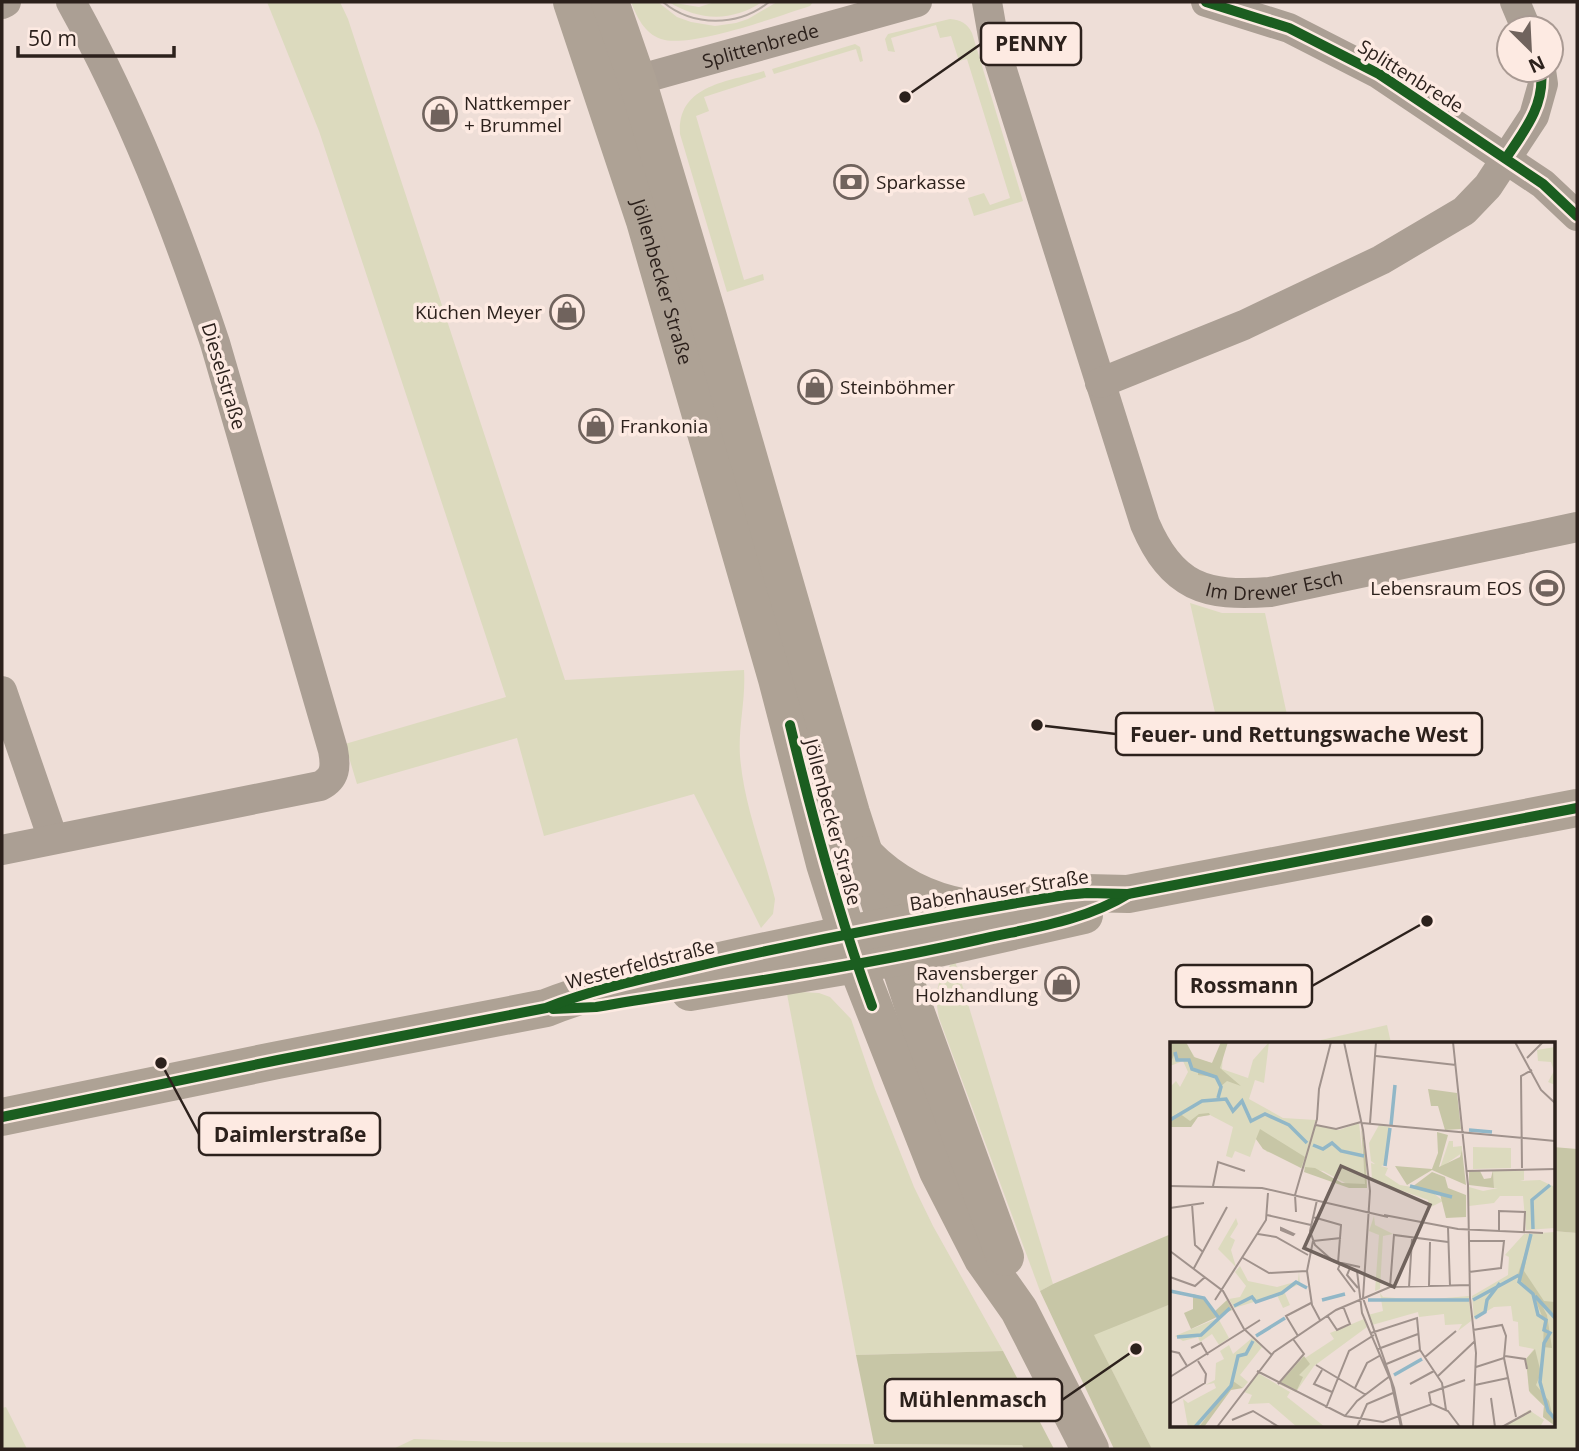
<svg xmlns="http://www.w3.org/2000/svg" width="1579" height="1451" font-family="'Open Sans',sans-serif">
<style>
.green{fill:#dcdabe}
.forest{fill:#c7c6a6}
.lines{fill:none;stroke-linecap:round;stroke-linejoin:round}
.minor{stroke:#ab9f94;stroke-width:30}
.major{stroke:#aea295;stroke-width:38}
.tram{stroke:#b3a8a0;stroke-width:2}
.cycleway-casing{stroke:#fdeae2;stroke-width:15}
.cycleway{stroke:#1b5e20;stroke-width:10}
.labels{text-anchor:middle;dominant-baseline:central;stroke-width:7;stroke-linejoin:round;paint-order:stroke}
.street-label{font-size:19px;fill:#2c211c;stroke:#fdeae2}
.poi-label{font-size:19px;fill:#2c211c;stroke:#fdeae2;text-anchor:start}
.inset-river{fill:none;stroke:#91b7c7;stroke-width:3.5}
.inset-road{fill:none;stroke:#a0928c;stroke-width:2}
.view{fill:#70635d;fill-opacity:0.15;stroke:#70635d;stroke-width:3.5}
.inset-edge{fill:none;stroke:#2c211c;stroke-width:3.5}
.leader{fill:none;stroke:#2c211c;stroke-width:2.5}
.callout-dot{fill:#2c211c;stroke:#fdeae2;stroke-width:2.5}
.callout{fill:#fdeae2;stroke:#2c211c;stroke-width:2.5}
.callout-label{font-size:21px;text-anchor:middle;font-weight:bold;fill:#2c211c}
</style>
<rect width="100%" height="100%" fill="#eeded7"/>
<!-- green -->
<g class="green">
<path d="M267 2H340L348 19 565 680 744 670C746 699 738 727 740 756 744 806 763 851 775 899L773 914 761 928 694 794 544 836 517 738 357 784 345 744 506 697 319 131Z"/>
<path d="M631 2H658L677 17 691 22 715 26 736 23 748 19 777 2H813L810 6C779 16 689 49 661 39 644 33 637 17 631 2Z"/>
<path d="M669 2 699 7 715 2H762C732 22 699 21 669 2Z"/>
<path d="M950 19C961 20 967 23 972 33L1023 201 974 216 968 198 984 193 990 205 1010 198 967 59 959 61 951 36 940 38 936 25 891 38 895 52 888 51 885 39 888 34Z"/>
<path d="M855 44 860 47 863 61 860 62 856 49 774 74 772 69Z"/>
<path d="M764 71 766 77 704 97 709 111 696 116 744 280 763 274 764 280 727 292 680 134C677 85 727 82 764 71Z"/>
<path d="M1190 603 1222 613H1265L1292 738 1224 752Z"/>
<path d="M955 961 1053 1284 1040 1291 939 1018C934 995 936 977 955 961Z"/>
<path d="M801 992 819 993 830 997 851 1019 875 1089 914 1187 933 1226 1003 1351 856 1355 787 994Z"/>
<path d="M1387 1025 1391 1043H1322L1321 1040Z"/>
<path d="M1553 1231 1577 1233V1449H1152L1093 1334 1171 1304V1425H1553Z"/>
<path d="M6 1407 27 1449H2V1408Z"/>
<path d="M414 1439 502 1442 1022 1445 1024 1449H393Z"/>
</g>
<!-- forest -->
<g class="forest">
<path d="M1553 1147 1577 1149V1233L1553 1231Z"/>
<path d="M1171 1234V1304L1094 1335 1152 1449H1114L1040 1291 1053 1284Z"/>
<path d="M1003 1351 1054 1449H1024L1022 1445 874 1444 856 1355Z"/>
</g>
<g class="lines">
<!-- minor -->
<g class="minor">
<path id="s1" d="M987 2 995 48 1145 524C1172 587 1205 597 1270 592L1577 527"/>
<path d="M1206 2 1289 28 1379 74 1543 184 1577 216"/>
<path d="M1515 2 1526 28"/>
<path d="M2 4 6 2"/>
<path id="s2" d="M637 80 917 2"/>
<path d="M1100 383 1244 325 1381 260 1464 211 1488 186 1534 116 1543 84 1541 70"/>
<path d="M2 691 53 839"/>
<path d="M2 850 320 786C336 778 336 766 333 750L215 343C176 226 131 110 71 2"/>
</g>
<!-- major -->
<g class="major">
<path id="s3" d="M572 2 645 221 777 679 825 864 857 965 938 1171 983 1259 1019 1310 1090 1449"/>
<path d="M610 2 637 80 707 314 851 813 913 1005 1005 1257"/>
<path d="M865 855C893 884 926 901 966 908"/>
<path d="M690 992 898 957 1084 915"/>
<path d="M2 1117 278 1060 546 1008C601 986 662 975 720 961 834 936 949 914 1065 895L1087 893 1128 894 1577 808"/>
</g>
<!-- tram -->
<path class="tram" d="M663 2C693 27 738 27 769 2"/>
<!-- cycleway casing -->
<g class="cycleway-casing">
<g id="cycleway">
<path d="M1206 2 1289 28 1379 74 1543 184 1577 216"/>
<path d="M1506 158C1525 130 1545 105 1541 70"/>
<path d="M790 725C813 821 838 914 872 1006"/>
<path d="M553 1009 596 1007C723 986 851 968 977 940 1029 928 1083 922 1128 894"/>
<path d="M2 1117 278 1060 546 1008C601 986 662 975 720 961 834 936 949 914 1065 895L1087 893 1128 894 1577 808"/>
</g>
</g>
<!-- cycleway -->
<use href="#cycleway" class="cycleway"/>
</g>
<!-- icons -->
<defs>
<g id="shop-ring" transform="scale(1.75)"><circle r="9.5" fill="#fdeae2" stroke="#70635d" stroke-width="1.5"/><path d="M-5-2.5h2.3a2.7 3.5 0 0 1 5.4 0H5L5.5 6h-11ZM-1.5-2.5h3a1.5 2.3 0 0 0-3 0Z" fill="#70635d"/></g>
<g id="bank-ring" transform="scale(1.75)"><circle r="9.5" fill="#fdeae2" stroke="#70635d" stroke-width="1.5"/><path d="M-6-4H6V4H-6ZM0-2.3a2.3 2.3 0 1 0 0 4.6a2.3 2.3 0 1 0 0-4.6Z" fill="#70635d"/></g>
<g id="stadium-ring" transform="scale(1.75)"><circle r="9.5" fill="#fdeae2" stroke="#70635d" stroke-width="1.5"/><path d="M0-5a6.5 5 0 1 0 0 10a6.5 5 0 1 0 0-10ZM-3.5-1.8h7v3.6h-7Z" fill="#70635d"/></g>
</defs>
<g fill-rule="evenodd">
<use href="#shop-ring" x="440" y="114"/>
<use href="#bank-ring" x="851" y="182"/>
<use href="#shop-ring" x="567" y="312"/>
<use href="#shop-ring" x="815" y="387"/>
<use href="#shop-ring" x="596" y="426"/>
<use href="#stadium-ring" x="1547" y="588"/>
<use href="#shop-ring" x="1062" y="984"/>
</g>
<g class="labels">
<!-- street labels -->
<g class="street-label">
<text stroke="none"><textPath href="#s2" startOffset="128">Splittenbrede</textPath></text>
<text transform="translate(1411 76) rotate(32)">Splittenbrede</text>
<text stroke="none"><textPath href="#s3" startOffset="294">Jöllenbecker Straße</textPath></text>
<text transform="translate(224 376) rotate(73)">Dieselstraße</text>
<text stroke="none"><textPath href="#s1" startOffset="707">Im Drewer Esch</textPath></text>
<text transform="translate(833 822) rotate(75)">Jöllenbecker Straße</text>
<text transform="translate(999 890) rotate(-9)">Babenhauser Straße</text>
<text transform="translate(640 964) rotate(-14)">Westerfeldstraße</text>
</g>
<!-- poi labels -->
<g class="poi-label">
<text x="464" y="103">Nattkemper<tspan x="464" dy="22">+ Brummel</tspan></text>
<text x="876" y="182">Sparkasse</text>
<text x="542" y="312" text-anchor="end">Küchen Meyer</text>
<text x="840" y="387">Steinböhmer</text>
<text x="620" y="426">Frankonia</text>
<text x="1522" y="588" text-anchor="end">Lebensraum EOS</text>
<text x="1038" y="973" text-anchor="end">Ravensberger<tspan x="1038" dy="22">Holzhandlung</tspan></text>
</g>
</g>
<!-- overview -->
<g transform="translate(1170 1042)">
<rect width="385" height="385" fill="#eeded7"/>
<path d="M0 0H15L26 17 42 21 53 11 52 27 78 36 83 18 99 0 94 41 85 38 79 57 113 76 146 78 144 83 169 88 189 81 196 142H177L153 129 131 126 108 111 97 110 86 97 80 115 65 109 62 116 56 114 63 85 40 73 27 75 21 85H0V45L6 39 10 45 18 30 13 19 0 24ZM385 5V43L378 40 384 29 381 20 368 19 367 8ZM209 83 220 85 216 122 209 125 201 119 199 101ZM279 99H283V105L292 104V111L270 126ZM303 105 341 106V126L303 127ZM201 121 218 126 215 133 230 143 260 148 273 159 259 166 258 158 202 138ZM354 127V138L350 139 370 138 385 145V186L356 188 353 154H330L324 161 299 164V145L313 149 328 146H324L323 128ZM204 174 205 183 223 192 213 194 210 247 205 249 209 193 199 189ZM66 176 68 182 60 195 65 198 61 208 66 225 48 207ZM385 190V385H382L383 381 373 375 374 364 360 351 356 317 364 307 349 304 348 280 343 279 341 264 324 265 304 277 302 254 338 233 339 215 335 213 354 192ZM70 224 78 239 107 245 128 239 129 230 130 242 114 249 120 263 113 266 107 253 64 266 59 257 70 255 76 244 65 230ZM210 251 213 255 251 258 299 254 301 279 288 289 292 282 275 283 274 272 249 275 248 270 202 283 198 273 213 269ZM48 276 59 296 49 303 42 292 30 300 28 295 13 299 5 294ZM194 277 197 285 144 324 126 350V322L164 297 160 291ZM82 296 92 305 70 333 78 340 73 346 63 340 29 385H18L13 357 18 361 46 346 44 341 35 343 45 338 46 321 54 317 50 309 59 303 63 312ZM88 331 120 350 117 355 155 385H127L99 361 78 362 82 353 74 350ZM359 368 374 378 370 385H334Z" fill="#dcdabe"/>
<path d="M0 0H16L24 15 42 21 51 0H58L50 26 71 44 57 39 50 45 45 35 28 33V27L21 28 18 19 7 18 5 11 0 22ZM258 47 287 51 291 87 275 88 268 64H261ZM9 71 20 79 29 72 39 71 40 73 28 75 21 85H0V76ZM191 83 196 117 197 146H179L134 130 135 125 145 126 172 141 195 142ZM90 87 135 115 131 126 93 107 86 97ZM267 90 278 93 269 125 290 115 292 108 296 143 262 128 237 143 225 124 262 127 268 111ZM323 128 324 146 299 143V129H310L314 137 321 136ZM262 130 275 135 278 146 296 153V175L276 176 270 152 242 145ZM361 193 354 229 374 259 385 260V277L369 258 377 273 382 306 373 305 374 279 363 252 347 235ZM23 252 35 256 44 270 57 258 62 268 21 287 14 271 23 267ZM365 307 371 331 366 343 379 359 385 384 373 375 374 364 359 349 356 317ZM134 314 140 322 129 333 133 335 126 350 109 342ZM63 339 73 346 61 348 34 385H29Z" fill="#c7c6a6"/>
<path class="inset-river" d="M5 10 7 18H19L22 27 46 35 51 45 48 56M0 78 32 59 56 57 63 69 72 59 81 79 95 72 119 83 137 101M221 83 225 43M299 88 322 90M143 103 153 107 162 101 171 109 194 114M215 124 220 86M240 144 282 155M363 187 362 158 380 143M361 192 349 240 363 252 368 273 376 278 374 288 380 291 374 301 370 340 378 369 385 377M0 249 34 256 48 275M365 254 385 276M152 258 175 252M198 258H299M303 258 349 233M64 264 82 255 86 260 112 251 126 240 137 246M305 276 315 270 317 258 330 241M86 294 115 276M7 295 31 293 60 266M224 333 252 317M25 385 61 344 68 314 76 312 83 299"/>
<path class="inset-road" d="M174 0 193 88 200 149 193 256 224 346 232 385M283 0 298 143 300 256 306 311 303 385M345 0 371 48 385 61M206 14 286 23M357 16 373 0M192 81 385 99M200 81 206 0M146 83 166 87 191 80M352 126 351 34 362 28M297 129 385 127M0 144 92 146 218 175M43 144 48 120 75 129M147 158 140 189 145 203 163 219 190 225M22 162 25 203 33 210M0 166 34 161M126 170 125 153 147 77 149 47 161 0M97 173 141 183M214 173 288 187 373 191M143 175 171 183 168 221M111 186 124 192 123 193 111 188ZM278 186 280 244M329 190V169L355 170 354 190M88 192 106 195 138 213M143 199 137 229 142 263 150 278M143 199 171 196M298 199H334L331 226 299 230M0 209 53 249 74 287 102 313M73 216 99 231 137 229M170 222 168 227 185 250M24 226 57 165M0 235 25 244 35 235M259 244 260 200M220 245 224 193 278 200M239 245 242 197M188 246 177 233 180 226 187 229 192 271 221 339 231 385M45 258 96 178 98 151M157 273 167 288 180 282 173 264M303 288 332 283 336 294 334 316 306 325M201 291 247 276 250 308 272 341 276 368M128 294 116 274 141 261M21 306 31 301 38 313M208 307 248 292M0 309 9 311 17 324M335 314 355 317 357 327M255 315 286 289M334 316 346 375M146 323 196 353M214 323 250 308M152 328 144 342 162 350M87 329 175 374 213 380 262 362 278 369 290 385M268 334 305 299M0 335 90 278M108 342 134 312 123 297M240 342 264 329M305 343 338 336M185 346 197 321 211 313M321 356 325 385M0 362 35 341 36 332 28 319M261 362 259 351 295 338M156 366 179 309 204 293M175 374 187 359 220 334M62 378 83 369 109 385M47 385 104 310 166 268 220 245 300 243M187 385 197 362 223 351M332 385 361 369"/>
<path class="view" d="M171 124 260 163 224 245 134 206Z"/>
<rect width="385" height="385" class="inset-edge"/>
</g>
<!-- callouts -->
<path class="leader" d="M905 97L981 44M1037 725L1116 734M1427 921L1312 986M161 1063L199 1134M1136 1349L1062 1400"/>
<g class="callout-dot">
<circle cx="905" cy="97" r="7"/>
<circle cx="1037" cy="725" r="7"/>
<circle cx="1427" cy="921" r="7"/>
<circle cx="161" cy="1063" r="7"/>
<circle cx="1136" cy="1349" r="7"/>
</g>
<g class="callout">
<rect x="981" y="23" width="100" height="42" rx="7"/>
<rect x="1116" y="713" width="366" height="42" rx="7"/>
<rect x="1176" y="965" width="136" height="42" rx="7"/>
<rect x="199" y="1113" width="181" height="42" rx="7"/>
<rect x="885" y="1379" width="177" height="42" rx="7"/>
</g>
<g class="callout-label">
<text x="1031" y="51">PENNY</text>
<text x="1299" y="742">Feuer- und Rettungswache West</text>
<text x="1244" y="993">Rossmann</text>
<text x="290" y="1142">Daimlerstraße</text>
<text x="973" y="1407">Mühlenmasch</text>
</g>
<!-- border -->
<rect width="1579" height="1451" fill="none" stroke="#2c211c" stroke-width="7"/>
<!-- north arrow -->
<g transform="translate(1530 49) rotate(156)"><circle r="33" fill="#fdeae2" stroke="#a99a93" stroke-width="2"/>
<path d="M0-5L12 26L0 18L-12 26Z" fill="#70635d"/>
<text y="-10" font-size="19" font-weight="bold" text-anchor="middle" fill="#2c211c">N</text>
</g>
<!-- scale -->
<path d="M18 46v10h156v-10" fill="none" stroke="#2c211c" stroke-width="3.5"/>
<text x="28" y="46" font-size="21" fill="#2c211c" stroke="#fdeae2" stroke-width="5" paint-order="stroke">50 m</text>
</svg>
